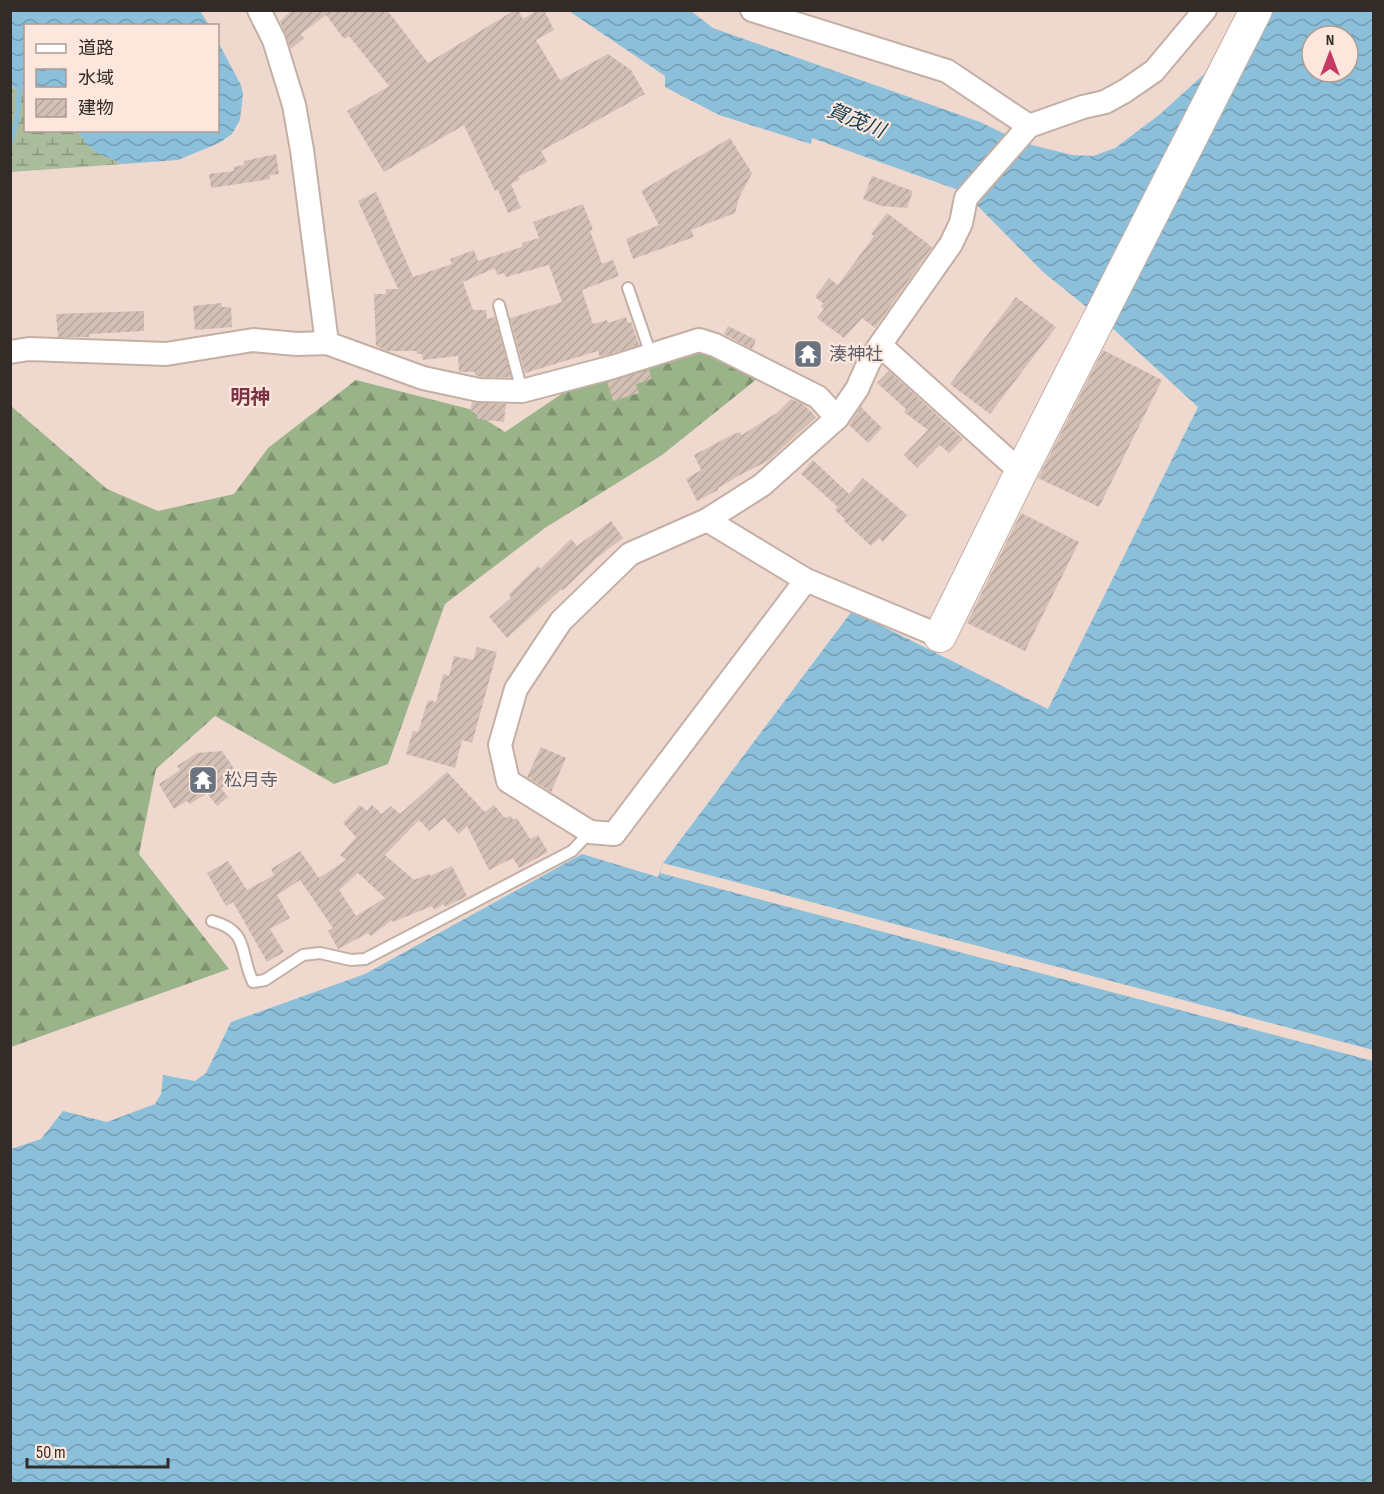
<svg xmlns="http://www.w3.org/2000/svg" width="1384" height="1494" font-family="'Sofia Sans Condensed','Noto Sans JP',sans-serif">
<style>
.forest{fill:url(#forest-firs)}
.wetland{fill:url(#wetland-marsh)}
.water{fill:url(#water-waves);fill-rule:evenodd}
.pier{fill:#efd9cf}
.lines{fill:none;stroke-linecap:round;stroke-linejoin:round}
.stream{stroke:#8cc0da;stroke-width:5}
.building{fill:url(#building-hatch);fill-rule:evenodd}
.lane-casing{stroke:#c4afa5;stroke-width:14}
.street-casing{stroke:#c4afa5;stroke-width:26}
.secondary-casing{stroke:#c4afa5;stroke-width:34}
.lane{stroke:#fff;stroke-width:10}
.street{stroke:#fff;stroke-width:22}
.secondary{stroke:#fff;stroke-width:32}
.labels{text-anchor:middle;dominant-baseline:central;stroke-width:4.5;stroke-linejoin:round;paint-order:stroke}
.worship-label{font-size:18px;fill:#5b616d;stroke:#fde7dc;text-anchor:start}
.water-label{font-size:20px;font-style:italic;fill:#144053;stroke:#fde7dc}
.neighbourhood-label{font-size:20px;font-weight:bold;fill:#7b3445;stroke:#fde7dc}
</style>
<defs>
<pattern id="forest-firs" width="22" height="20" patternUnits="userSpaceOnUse" patternTransform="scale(1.5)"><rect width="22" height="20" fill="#9ab388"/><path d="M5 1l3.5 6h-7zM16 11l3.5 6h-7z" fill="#7e926f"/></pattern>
<pattern id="wetland-marsh" width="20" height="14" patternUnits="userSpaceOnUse" patternTransform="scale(1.5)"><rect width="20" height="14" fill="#a9bc9b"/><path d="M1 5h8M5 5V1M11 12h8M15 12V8" fill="none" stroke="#8a997e"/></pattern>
<pattern id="water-waves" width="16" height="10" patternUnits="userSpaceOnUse" patternTransform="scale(1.5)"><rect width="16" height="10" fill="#8cc0da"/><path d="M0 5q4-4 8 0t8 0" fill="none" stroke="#739cb1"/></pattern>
<pattern id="building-hatch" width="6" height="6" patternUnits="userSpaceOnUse" patternTransform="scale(1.5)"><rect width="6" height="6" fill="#d4bfb5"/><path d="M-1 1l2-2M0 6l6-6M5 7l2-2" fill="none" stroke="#b6a49c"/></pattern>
</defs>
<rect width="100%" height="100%" fill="#efd9cf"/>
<!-- forest -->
<path class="forest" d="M696 345 768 370 662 455 545 528 445 604 388 764 334 784 215 716 156 769 139 854 229 969 11 1047V406L107 489 158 511 234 494 268 448 356 380 469 409 505 432 572 387Z"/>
<!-- wetland -->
<path class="wetland" d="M10 87 25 91 26 130 78 131C90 152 101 155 123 164L11 172Z"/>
<!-- water -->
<g class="water">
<path d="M10 11H200L209 25 26 26 25 91 11 87Z"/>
<path d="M569 11H691L713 28 980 122 1024 143 1072 155 1093 156 1115 148 1159 115 1274 11H1373V1483L11 1484V1149L41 1139 63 1111 107 1122 155 1104 161 1094 163 1075 195 1081 206 1073 231 1022 365 974 582 854 658 877 663 863 852 611 1048 709 1198 407 1110 326 1043 272 964 192 812 138 811 144 719 115 665 87V76ZM1312 36H1348V72H1312Z"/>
<path d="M218 42 241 85 243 94 240 120 232 134 219 143 178 160 123 164 99 154 86 144 78 131 218 130Z"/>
</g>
<!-- pier -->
<path class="pier" d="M663 863 1373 1050V1061L660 873Z"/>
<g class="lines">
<!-- stream -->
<path class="stream" d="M10 145 17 119 20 84"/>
</g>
<!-- building -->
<g class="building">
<path d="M292 10H387L428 63 515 10H518L523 19 538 10H544L554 30 536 40 560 80 608 54 631 70 645 94 541 151 547 162 518 177 520 179 511 184 521 208 508 213 498 190 495 191 464 125 384 172 347 111 389 86 349 36 344 39 326 15 301 34 304 38 291 49 280 21Z"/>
<path d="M730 138 752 173 739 198 735 213 691 230 694 237 633 259 626 239 659 225 641 191Z"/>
<path d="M276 154 279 174 270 175V179L211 188 209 174 234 171 233 167 244 165V161Z"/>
<path d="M872 176 913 191 907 208 881 206 863 199Z"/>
<path d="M376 192 413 277 452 264 450 259 474 250 478 261 522 247V243L539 238 533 222 583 204 593 230 590 231 602 264 613 260 619 276 582 290 593 324 607 320 608 323 626 317 628 323 631 322 639 345 600 357 598 351 525 373 510 318 562 302 549 265 506 277 504 273 497 275 495 268 463 282 473 310H486L487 319 495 317 511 377H481L475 375V372H459L458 356 423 360 422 354H417L416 351H388L376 346 374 294H386V289H398L358 201Z"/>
<path d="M887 213 932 247 875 328 862 318 844 338 817 318 824 309 821 307 823 303 815 297 829 278 838 285 874 236 871 234Z"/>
<path d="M1016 297 1056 327 990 414 950 384Z"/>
<path d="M221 303 222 307H231L232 327 195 330 193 306Z"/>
<path d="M144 311V331L89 334 90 337H58L56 314Z"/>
<path d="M728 326 756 340 752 349 724 334Z"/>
<path d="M1103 350 1162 380 1099 507 1038 478Z"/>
<path d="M649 370 652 379 636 384 639 393 613 401 607 382Z"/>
<path d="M889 371 963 439 949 453 940 445 917 468 904 455 928 430 904 412 906 409 877 383Z"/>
<path d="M791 399 803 404 816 417 768 461 740 475 718 488V490L697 501 686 479 701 470 694 455 730 436 740 432 742 435 778 412Z"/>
<path d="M472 402 506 404 504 422 477 419V412H470Z"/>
<path d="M861 407 882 428 868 443 849 425Z"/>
<path d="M813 460 849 494 863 478 907 515 883 542 879 538 871 546 844 521 845 519 835 510 838 507 801 474Z"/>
<path d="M1021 513 1079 542 1025 651 967 623Z"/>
<path d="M611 521 623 538 598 557 563 590 562 589 507 638 489 617 511 598 509 594 538 566 540 569 571 539 577 546Z"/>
<path d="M477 647 497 652 472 743 462 740 455 768 406 754 413 731 418 732 428 700 436 702 443 674 449 676 454 656 473 660Z"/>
<path d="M541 747 566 758 551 792 527 777Z"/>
<path d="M222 751 239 776 221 788 228 797 217 806 207 793 190 804 187 801 174 809 159 784 180 770 177 766 197 753Z"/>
<path d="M447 772 485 812 494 805 505 818 511 816 513 820 517 818 530 839 538 835 548 852 519 868 513 858 489 870 467 826 459 834 444 818 429 831 419 820 385 855 414 880 429 874 430 876 452 866 467 896 445 907 444 904 434 910 432 906 393 922 392 920 371 936 368 933 338 949 328 931 333 928 300 880 277 895 290 918 270 929 284 952 267 962 233 902 226 906 207 873 228 861 247 890 274 875 271 869 300 851 319 878 346 860 340 855 356 837 343 823 360 805 367 811 372 805 382 814 391 806 400 814ZM358 873 385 898 356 916 339 890Z"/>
</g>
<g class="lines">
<!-- lane casing -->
<g class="lane-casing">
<g id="lane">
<path d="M628 288 651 355"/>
<path d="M499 305 522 391"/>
<path d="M212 921C250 931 239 953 253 982L265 980 303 955 320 953 351 960 365 959 572 851 590 832"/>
</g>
</g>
<!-- street casing -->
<g class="street-casing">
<g id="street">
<path d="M259 10 274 40 294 105 302 150 327 343"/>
<path d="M752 10 947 71 1029 126"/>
<path d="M880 345 1021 472"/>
<path d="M10 352 29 349 166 354 253 340 297 344 327 343 423 378 479 390 522 391 613 367 699 340 715 345 818 397 837 418"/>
<path d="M707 520 806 580 940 636"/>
<path d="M806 580 614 834 590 832 508 781 500 745 516 689 561 621 630 554 707 520 762 485 837 418 857 389 869 362 880 345 951 244 961 223 966 198 1029 126 1083 107 1105 102 1125 91 1154 71 1205 10"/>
</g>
</g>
<!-- secondary casing -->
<g class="secondary-casing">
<path id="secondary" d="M940 636 1021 472 1256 10"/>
</g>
<!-- lane -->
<use href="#lane" class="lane"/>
<!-- street -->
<use href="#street" class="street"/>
<!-- secondary -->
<use href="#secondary" class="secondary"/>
</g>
<!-- icons -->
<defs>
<g id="temple-square" transform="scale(1.5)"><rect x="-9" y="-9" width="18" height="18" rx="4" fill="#6b7280" stroke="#fde7dc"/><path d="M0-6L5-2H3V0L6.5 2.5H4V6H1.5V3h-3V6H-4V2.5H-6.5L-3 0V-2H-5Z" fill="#fff"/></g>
</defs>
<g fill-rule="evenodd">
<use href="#temple-square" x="808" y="354"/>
<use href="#temple-square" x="203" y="780"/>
</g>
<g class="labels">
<!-- worship labels -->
<g class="worship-label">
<text x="829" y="354">湊神社</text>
<text x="224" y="780">松月寺</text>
</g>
<!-- water labels -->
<g class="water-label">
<text transform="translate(856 121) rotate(22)">賀茂川</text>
</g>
<!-- neighbourhood labels -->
<g class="neighbourhood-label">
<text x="250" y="398">明神</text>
</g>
</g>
<!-- border -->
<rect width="1384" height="1494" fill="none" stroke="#332b27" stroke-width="24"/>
<!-- legend -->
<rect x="24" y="24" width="195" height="108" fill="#fde7dc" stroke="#ac9c94" stroke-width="1.5"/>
<rect x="36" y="44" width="30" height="9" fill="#ffffff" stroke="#ac9c94" stroke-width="1.5"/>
<text x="78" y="54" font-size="18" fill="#332b27">道路</text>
<rect x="36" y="69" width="30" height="18" fill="url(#water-waves)" stroke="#ac9c94" stroke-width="1.5"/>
<text x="78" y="84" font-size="18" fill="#332b27">水域</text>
<rect x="36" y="99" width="30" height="18" fill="url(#building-hatch)" stroke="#ac9c94" stroke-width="1.5"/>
<text x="78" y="114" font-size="18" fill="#332b27">建物</text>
<!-- north arrow -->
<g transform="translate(1330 54)"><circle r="28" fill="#fde7dc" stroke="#ac9c94" stroke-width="1.5"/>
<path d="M0-4.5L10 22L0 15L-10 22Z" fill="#c73862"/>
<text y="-9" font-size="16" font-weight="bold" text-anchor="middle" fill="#332b27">N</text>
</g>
<!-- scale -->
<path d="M27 1458v9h141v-9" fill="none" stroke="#332b27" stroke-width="3"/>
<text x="36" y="1458" font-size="18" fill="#332b27" stroke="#fde7dc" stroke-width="4.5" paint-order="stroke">50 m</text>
</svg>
